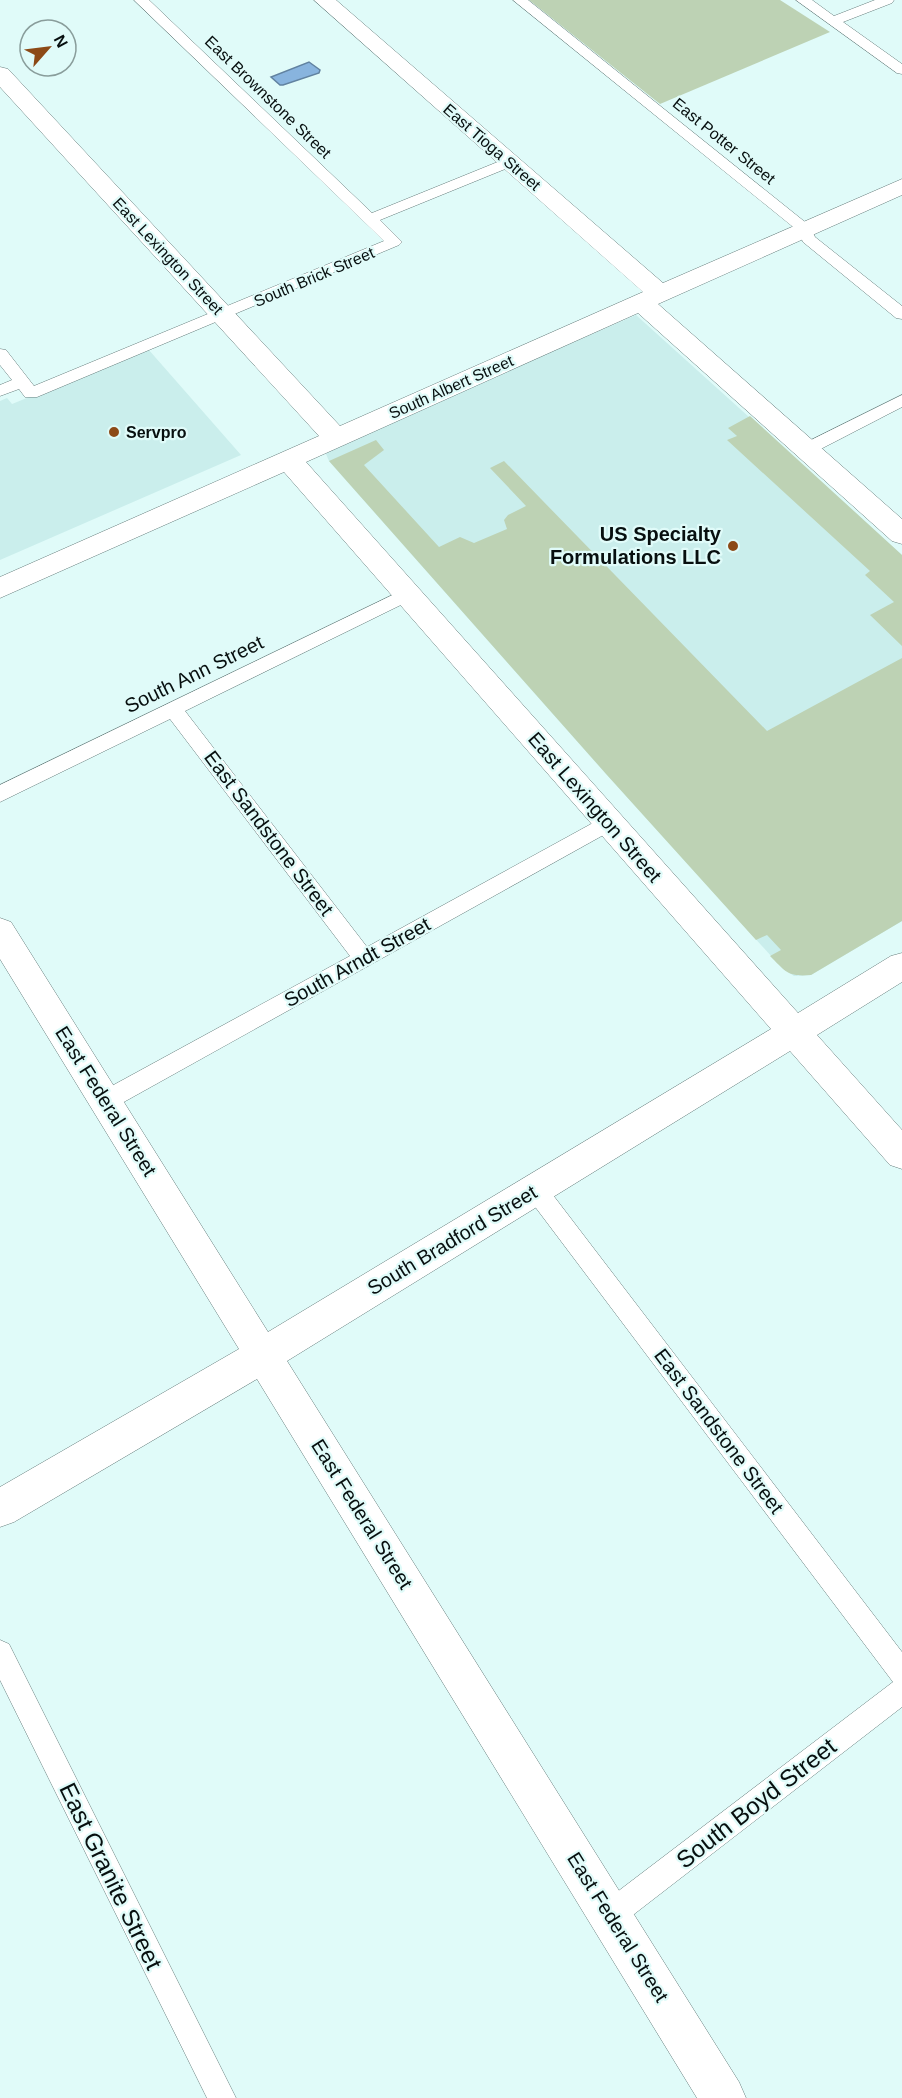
<svg xmlns="http://www.w3.org/2000/svg" width="902" height="2098" font-family="Helvetica,sans-serif">
<style>
.built{fill:#caeeec}
.green{fill:#bdd2b4}
.water{fill:#88b4de;stroke:#6182a0;stroke-width:1.5}
.lines{fill:none;stroke-linecap:round;stroke-linejoin:round}
.lane-casing{stroke:#667d7c;stroke-width:1}
.street-casing{stroke:#667d7c;stroke-width:1}
.lane{fill:#fff;fill-rule:evenodd}
.street{fill:#fff;fill-rule:evenodd}
.poi-dot{fill:#8c4a17;stroke:#e0fbf9;stroke-width:2}
.labels{text-anchor:middle;dominant-baseline:central;stroke-width:4.5;stroke-linejoin:round;paint-order:stroke}
.far-street-label{font-size:16px;fill:#070f0f;stroke:#e0fbf9}
.far-poi-label{font-size:16px;font-weight:bold;fill:#070f0f;stroke:#e0fbf9;text-anchor:start}
.poi-label{font-size:20px;font-weight:bold;fill:#070f0f;stroke:#e0fbf9;text-anchor:end}
.street-label{font-size:20px;fill:#070f0f;stroke:#e0fbf9}
.near-street-label{font-size:24px;fill:#070f0f;stroke:#e0fbf9}
</style>
<rect width="100%" height="100%" fill="#e0fbf9"/>
<!-- built -->
<g class="built">
<path d="M636 315 902 555V921L811 975 794 976 782 968 607 775 329 461 326 454 330 449Z"/>
<path d="M148 349 241 455 0 560V401L7 398 12 404Z"/>
</g>
<!-- green -->
<g class="green">
<path d="M529 0H780L830 32 660 104Z"/>
<path d="M750 416 902 555V646L870 615 894 602 865 575 870 571 727 440 737 436 728 428Z"/>
<path d="M376 440 384 450 364 465 439 547 460 537 474 543 507 529 504 520 508 515 526 506 490 468 504 461 767 731 902 658V921L811 975C788 977 786 972 770 956L781 950 767 935 756 940 607 775 329 461Z"/>
</g>
<!-- water -->
<path class="water" d="M309 62 320 70 319 73 283 85H280L271 77Z"/>
<g class="lines">
<!-- lane casing -->
<g class="lane-casing">
<g id="lane">
<path d="M134 0H149L372 213 505 159H515L517 162 515 165 380 220 402 242 399 245 37 397H25L19 389 0 396V385L12 380 0 365V349L6 350 34 386 384 241Z"/>
<path d="M513 0H528L810 226 815 237 902 306V319L896 318 803 242 798 231Z"/>
<path d="M796 0H812L834 16 875 0H894L892 3 843 22 902 64V74L897 73Z"/>
<path d="M902 395V407L813 453H801L799 449 801 445Z"/>
<path d="M407 588 413 589 416 594 413 599 185 711 367 947 602 818 609 815 616 818 619 823 616 828 113 1108 105 1110 97 1108 94 1101 97 1094 350 956 170 719 0 802V785Z"/>
<path d="M535 1179 543 1182 902 1652V1707L620 1925 610 1929 600 1925 596 1915 600 1905 893 1682 527 1196 524 1189 527 1182Z"/>
<path d="M0 1640 9 1644 236 2098H207L0 1680Z"/>
</g>
</g>
<!-- street casing -->
<g class="street-casing">
<path id="street" d="M314 0H336L663 283 902 179V195L658 304 902 519V544L892 541 638 313 306 462 798 1013 891 956 902 953V982L817 1035 902 1130V1169L890 1165 790 1051 287 1361 739 2082 746 2098H697L257 1379 14 1522 0 1527V1487L239 1349 0 959V918L11 922 268 1332 771 1029 284 472 0 598V577L319 436 0 87V67L8 69 340 426 643 292Z"/>
</g>
<!-- lane -->
<use href="#lane" class="lane"/>
<!-- street -->
<use href="#street" class="street"/>
</g>
<!-- markers -->
<g class="poi-dot">
<circle cx="114" cy="432" r="6"/>
<circle cx="733" cy="546" r="6"/>
</g>
<g class="labels">
<!-- far-street labels -->
<g class="far-street-label">
<text transform="translate(268 97) rotate(44)">East Brownstone Street</text>
<text transform="translate(724 141) rotate(39)">East Potter Street</text>
<text transform="translate(492 147) rotate(41)">East Tioga Street</text>
<text transform="translate(168 256) rotate(47)">East Lexington Street</text>
<text transform="translate(314 277) rotate(-23)">South Brick Street</text>
<text transform="translate(451 387) rotate(-24)">South Albert Street</text>
</g>
<!-- far-poi labels -->
<g class="far-poi-label">
<text x="126" y="432">Servpro</text>
</g>
<!-- poi labels -->
<g class="poi-label">
<text x="721" y="534">US Specialty<tspan x="721" dy="23">Formulations LLC</tspan></text>
</g>
<!-- street labels -->
<g class="street-label">
<text transform="translate(194 674) rotate(-26)">South Ann Street</text>
<text transform="translate(595 807) rotate(49)">East Lexington Street</text>
<text transform="translate(269 833) rotate(53)">East Sandstone Street</text>
<text transform="translate(357 962) rotate(-29)">South Arndt Street</text>
<text transform="translate(106 1101) rotate(58)">East Federal Street</text>
<text transform="translate(452 1240) rotate(-31)">South Bradford Street</text>
<text transform="translate(719 1431) rotate(53)">East Sandstone Street</text>
<text transform="translate(362 1514) rotate(58)">East Federal Street</text>
<text transform="translate(618 1927) rotate(58)">East Federal Street</text>
</g>
<!-- near-street labels -->
<g class="near-street-label">
<text transform="translate(756 1803) rotate(-38)">South Boyd Street</text>
<text transform="translate(111 1876) rotate(64)">East Granite Street</text>
</g>
</g>
<!-- north arrow -->
<g transform="translate(48 48) rotate(62)"><circle r="28" fill="#e0fbf9" stroke="#899d9b" stroke-width="1.5"/>
<path d="M0-4.5L10 22L0 15L-10 22Z" fill="#8c4a17"/>
<text y="-9" font-size="16" font-weight="bold" text-anchor="middle" fill="#070f0f">N</text>
</g>
</svg>
